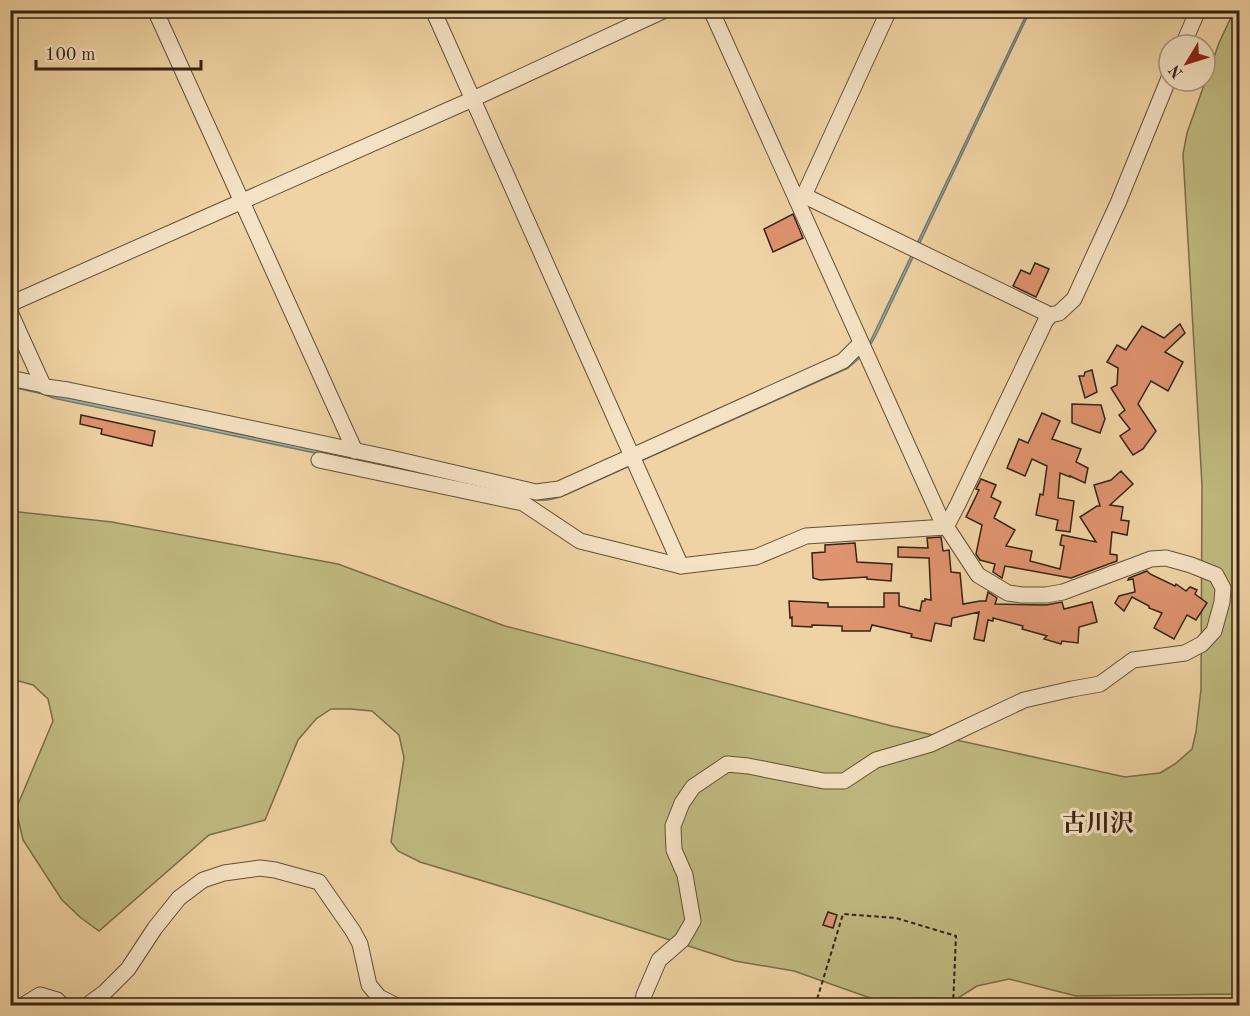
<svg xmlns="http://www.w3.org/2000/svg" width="1250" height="1016" font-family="'Old Standard TT','Noto Serif JP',serif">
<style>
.green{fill:#c0ba81;stroke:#7a6e4a;stroke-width:1.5}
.water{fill:#9cb6ae;stroke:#727b70;stroke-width:1.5}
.building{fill:#df936f;stroke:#342313;stroke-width:1.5}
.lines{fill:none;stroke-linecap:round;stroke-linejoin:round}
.minor-casing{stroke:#634f37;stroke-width:17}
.path{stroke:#342313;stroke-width:2;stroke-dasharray:4.5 3;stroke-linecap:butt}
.minor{stroke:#f5e2c4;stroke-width:15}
.labels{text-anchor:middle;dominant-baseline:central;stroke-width:6;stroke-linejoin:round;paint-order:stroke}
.quarter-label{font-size:24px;font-weight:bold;fill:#342313;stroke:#f5e2c4}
</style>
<rect width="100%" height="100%" fill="#f0d3a4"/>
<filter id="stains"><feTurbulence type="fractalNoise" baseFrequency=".00333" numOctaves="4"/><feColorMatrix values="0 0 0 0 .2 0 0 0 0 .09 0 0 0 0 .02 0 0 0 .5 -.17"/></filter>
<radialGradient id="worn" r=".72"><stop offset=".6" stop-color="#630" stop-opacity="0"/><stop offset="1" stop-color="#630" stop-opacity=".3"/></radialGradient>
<!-- green -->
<path class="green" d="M1234 11H1239V994L1076 996 1009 979 977 986 947 1005H890L794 971 735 961 546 900 420 862 398 851 391 842 404 758 399 735 372 711 350 709H331L316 719 298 740 265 820 209 835 99 931 81 918 62 900 23 840 16 809 53 721 48 699 33 685 11 679 10 511 112 522 338 564 505 626 892 726 1125 777 1160 773 1175 764 1192 749 1196 732 1201 689 1202 485 1183 154 1187 133 1219 43Z"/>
<!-- water -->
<path class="water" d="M1028 11H1030L878 331C870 348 863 356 848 368L565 495C545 503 536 501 516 495L53 398 43 394 11 387V385L410 469 531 497 869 344Z"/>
<!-- building -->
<g class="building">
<path d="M793 214 803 238 773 252 764 229Z"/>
<path d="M1035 263 1049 269 1036 297 1013 286 1021 270 1030 274Z"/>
<path d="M1180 324 1185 333 1165 352 1183 362 1168 391 1151 381 1138 404 1156 431 1143 449 1133 455 1120 436 1130 429 1119 415 1125 410 1111 388 1117 385 1118 368 1107 362 1117 345 1126 350 1142 326 1164 338Z"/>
<path d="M1092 370 1097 392 1085 398 1079 376H1084L1085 372Z"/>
<path d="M1072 404 1101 405 1105 419 1100 433 1072 423Z"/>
<path d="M1042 413 1060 421 1052 439 1081 449 1076 462 1088 468 1085 483 1070 476V477L1060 473 1058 498 1074 501 1070 532 1056 530 1058 520 1036 515 1040 494 1043 495 1047 466 1032 459 1025 476 1007 468 1019 439 1028 443Z"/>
<path d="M81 415 155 431 152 446 101 434 102 429 80 424Z"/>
<path d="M1121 471 1133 484 1110 505 1123 507 1121 520 1129 521 1127 535 1112 532 1110 554 1117 555V561L1071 578 1005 566 1002 578 993 572 995 564 980 560 976 554 982 525 966 517 979 490 976 489 981 479 996 485 991 497 1001 502 994 518 1015 530 1006 546 1032 551 1030 561 1060 569 1064 546 1060 545 1062 535 1096 542 1080 517 1097 506H1100L1094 485 1111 480Z"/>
<path d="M941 537 943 551 949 550 951 572 960 573 963 604 980 601H986L988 592 997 598 995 604 1046 605 1062 602 1064 609 1092 602 1097 622 1079 627 1078 643 1062 641 1061 644 1044 639 1047 636 1022 629 1023 626 993 618V621L988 620 984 641 974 639 979 612 952 618 951 626 935 623 931 641 911 637 912 634 872 625 870 631H842V626L812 625V627L792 626V617L790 618 789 601 828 603V607H884V593H899V606L920 611 922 601H925V599L931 600 929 558 898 557V547L928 548 927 538Z"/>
<path d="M855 543 857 562 892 564 891 581 867 579V577L820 580 813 578 812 553 825 552V545Z"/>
<path d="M1147 571 1150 574 1175 586 1176 584 1186 591 1190 587 1197 590 1195 594 1207 603 1196 620 1187 615 1174 639 1154 628 1162 613 1149 608V606L1132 597 1124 611 1115 603 1119 596 1135 592 1133 579 1128 580 1129 578Z"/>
<path d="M828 912 837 915 833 928 823 925Z"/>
</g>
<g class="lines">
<!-- minor casing -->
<g class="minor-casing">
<g id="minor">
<path d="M155 10 355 451"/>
<path d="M433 10 681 566"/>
<path d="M1183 45 1198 10"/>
<path d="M797 199 807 197 1050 315 1059 313 1074 299 1118 203 1169 78"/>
<path d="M797 199 806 191 889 10"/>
<path d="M10 304 473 99 665 10"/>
<path d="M10 312 43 385"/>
<path d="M10 378 43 385 46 387 68 390 174 412 395 459 536 492 559 489 843 361 861 343"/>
<path d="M319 460 523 503 580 541 681 566 756 557 806 536 946 527"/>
<path d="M946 527 958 504 1045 322 1050 315"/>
<path d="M22 1006 40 995 57 1000 63 1006"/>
<path d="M86 1006 105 992 128 969 155 928 179 898 203 880 224 873 260 868 275 870 319 882 353 931 360 944 369 985 379 997 397 1006"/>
<path d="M642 1006 644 995 659 960 682 940 693 921 685 875 674 850 673 826 682 803 693 787 727 764 748 766 824 781H844L876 760 931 744 1024 700 1072 689 1100 684 1133 660 1185 653 1202 644 1214 631 1222 602 1223 588 1216 575 1191 565 1166 558 1151 559 1063 592 1046 595H1022L1008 593 978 575 940 517 711 10"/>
</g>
</g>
<!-- path -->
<path class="path" d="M815 1006 843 914 896 918 956 936 953 1006"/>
<!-- minor -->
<use href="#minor" class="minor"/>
</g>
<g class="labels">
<!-- quarter labels -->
<g class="quarter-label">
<text x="1098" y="825">古川沢</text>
</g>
</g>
<!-- margin -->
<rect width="1250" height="1016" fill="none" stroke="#f0d3a4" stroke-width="36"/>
<rect x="12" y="12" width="1226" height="992" fill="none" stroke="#342313" stroke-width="3"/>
<rect x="18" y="18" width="1214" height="980" fill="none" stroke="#342313" stroke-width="1.5"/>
<!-- north arrow -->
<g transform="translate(1187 63) rotate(232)"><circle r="28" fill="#f5e2c4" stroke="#a8967d" stroke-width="1.5"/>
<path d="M0-4.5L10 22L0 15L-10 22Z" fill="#8f2418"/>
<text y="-9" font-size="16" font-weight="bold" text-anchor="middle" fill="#342313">N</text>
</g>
<!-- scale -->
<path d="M36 60v9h165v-9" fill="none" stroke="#342313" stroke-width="3"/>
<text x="45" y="60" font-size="18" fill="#342313" stroke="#f5e2c4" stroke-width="4.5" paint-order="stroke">100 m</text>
<rect width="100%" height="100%" filter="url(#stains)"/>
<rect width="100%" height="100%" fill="url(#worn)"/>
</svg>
